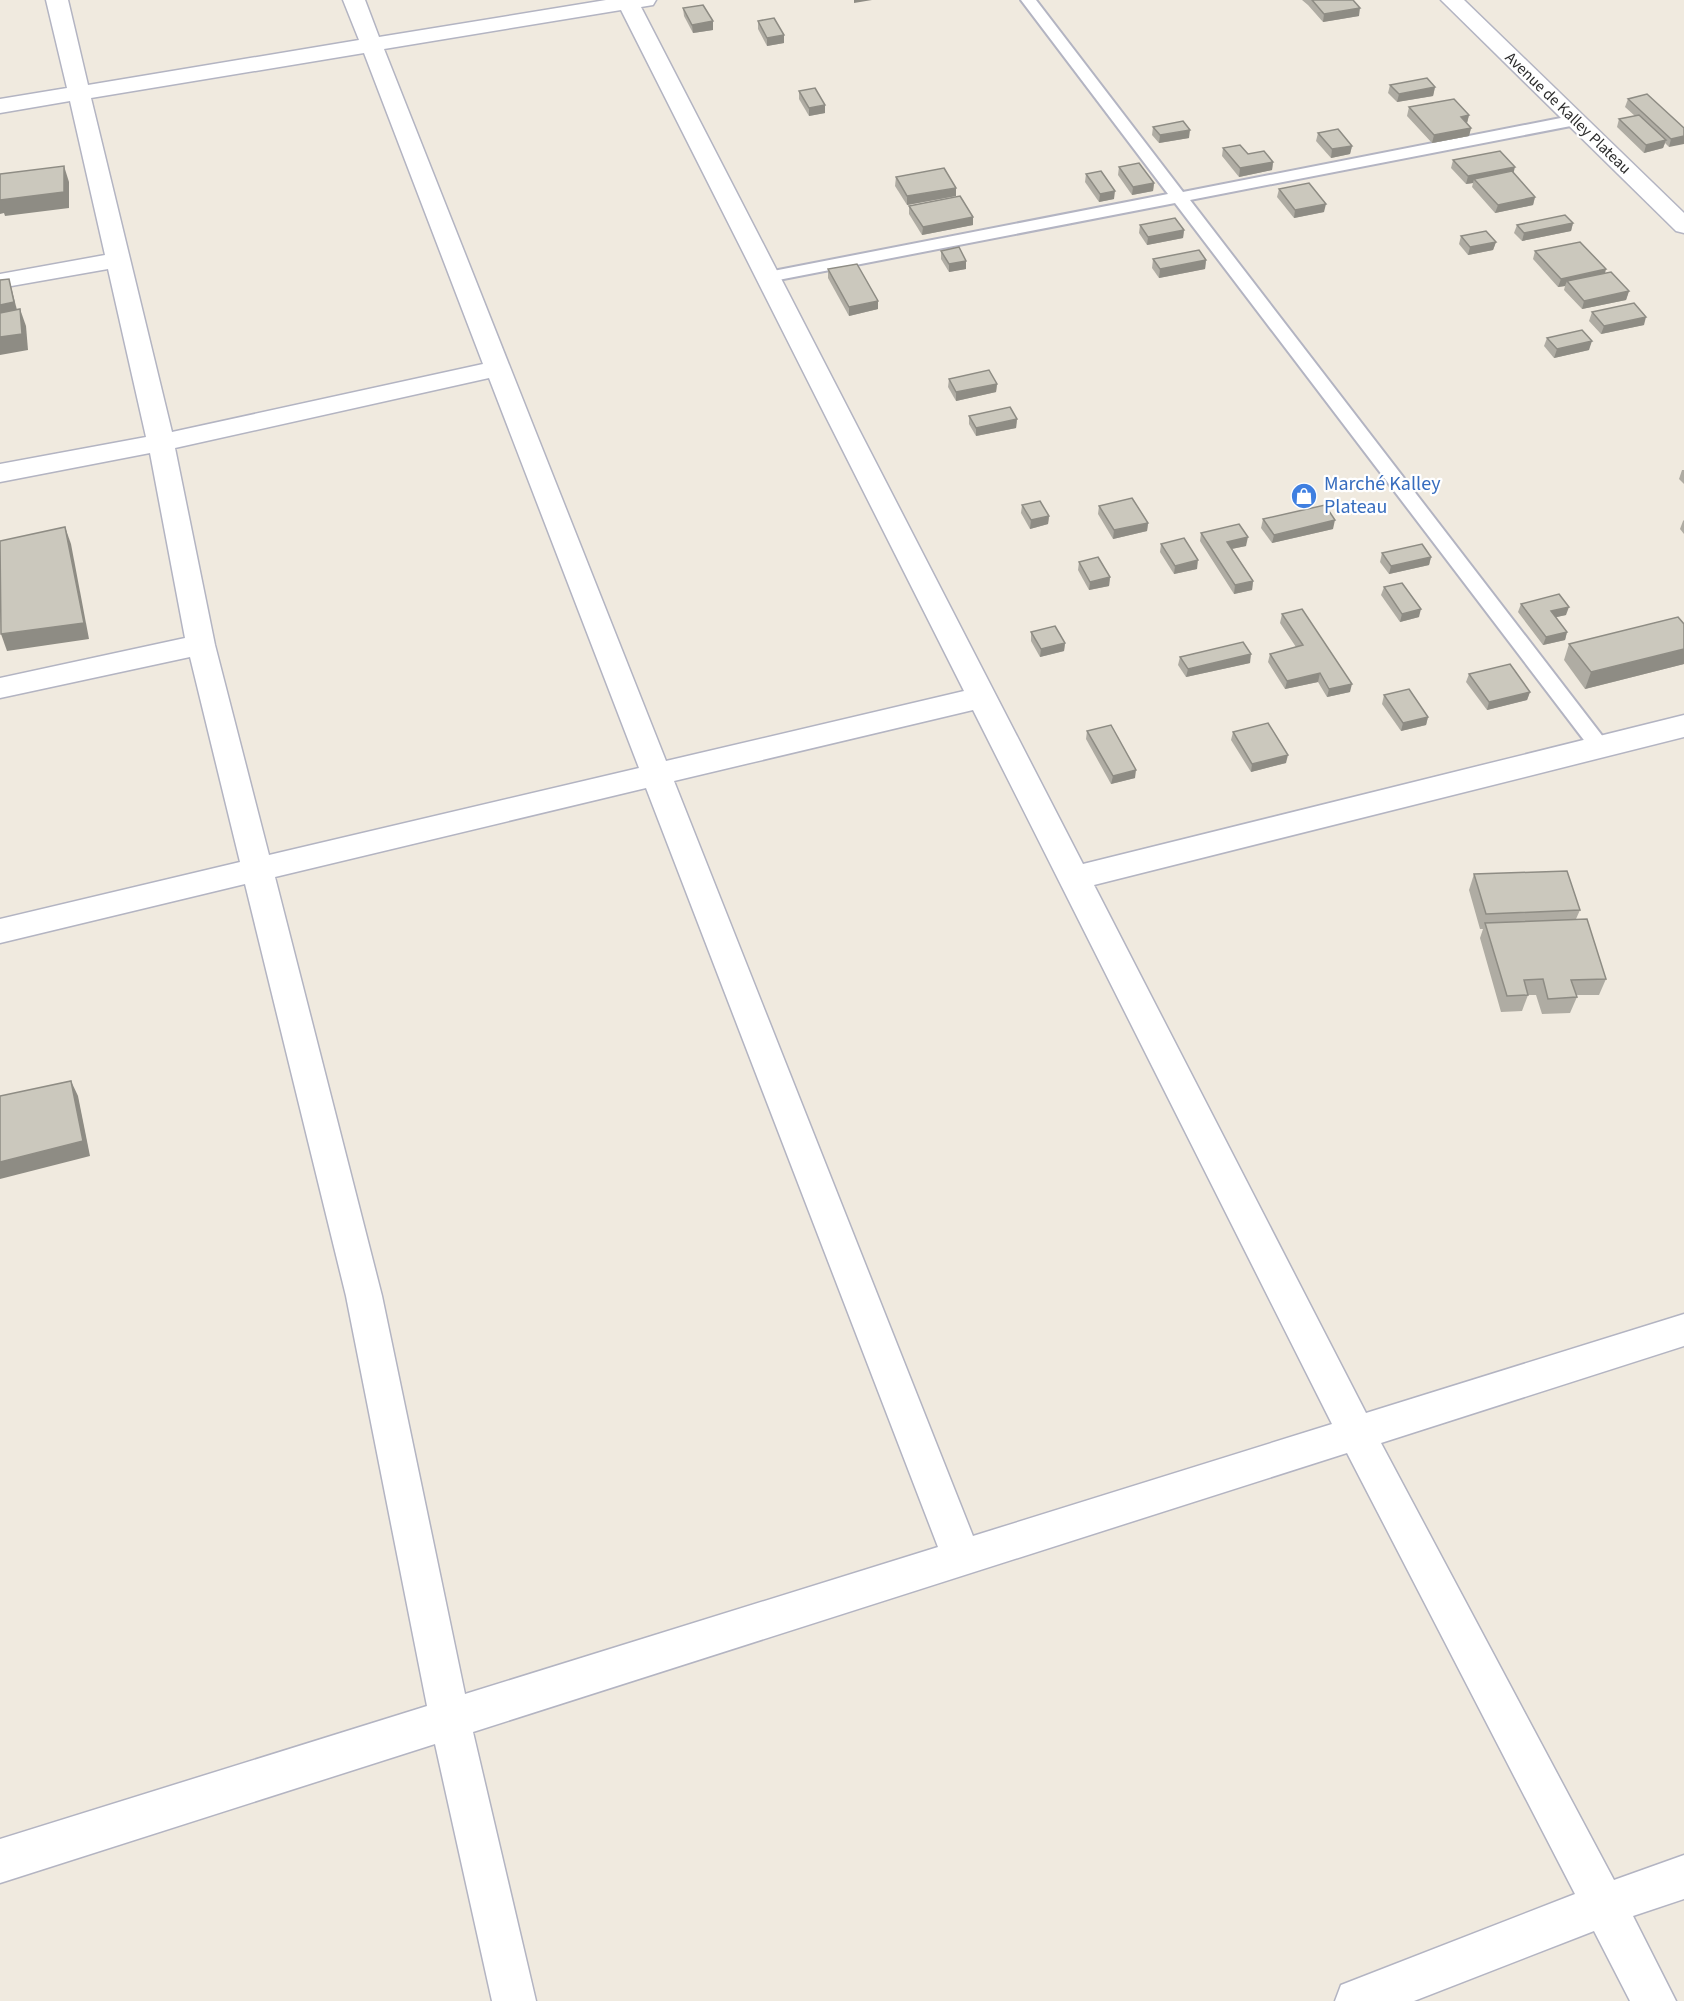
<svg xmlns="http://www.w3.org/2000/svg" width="1684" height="2001" font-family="'Source Sans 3',sans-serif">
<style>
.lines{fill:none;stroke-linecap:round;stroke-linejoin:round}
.service-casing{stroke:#b3b4c2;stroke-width:4}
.minor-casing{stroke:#b3b4c2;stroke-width:3}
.service{fill:#fff;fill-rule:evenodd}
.minor{fill:#fff;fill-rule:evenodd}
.wall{fill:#afaca3}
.shaded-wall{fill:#8e8c84}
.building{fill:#cbc8bd;stroke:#8e8c84;stroke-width:1.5}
.labels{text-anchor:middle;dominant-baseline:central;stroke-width:4.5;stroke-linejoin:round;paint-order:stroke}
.far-street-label{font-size:16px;fill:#2d2d2d;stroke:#fff}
.shop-label{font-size:20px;fill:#366cbe;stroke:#fff;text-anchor:start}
</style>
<rect width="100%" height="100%" fill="#f0eadf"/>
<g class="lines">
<!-- service casing -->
<g class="service-casing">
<path id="service" d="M1021 0H1036L1183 192 1576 115 1581 117 1584 120 1576 125 1190 200 1607 742 1610 747 1607 752 1600 754 1593 752 1175 203 768 282 762 281 760 277 768 272 1168 194Z"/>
</g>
<!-- minor casing -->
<g class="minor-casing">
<g id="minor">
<path d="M46 0H68L88 85 359 40 343 0H365L379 37 606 0H656L653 5 641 7 1083 864 1684 715V737L1094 885 1366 1413 1684 1314V1346L1381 1443 1614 1880 1684 1855V1899L1633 1916 1676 2001H1630L1594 1931 1414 2001H1335L1341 1985 1575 1894 1347 1453 473 1732 536 2001H492L435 1744 0 1883V1839L427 1706 346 1296 245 884 0 943V919L240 862 190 657 0 698V678L185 638 150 453 0 482V464L146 437 108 269 0 288V274L105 255 70 101 0 113V99L67 88ZM621 10 964 691 666 761 384 49ZM364 53 483 364 172 432 91 98ZM489 378 639 768 269 855 215 645 175 448ZM973 710 1332 1424 973 1536 674 781ZM646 788 938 1547 465 1694 382 1296 275 877Z"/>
<path d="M1441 0H1464L1684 213V233L1676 231Z"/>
</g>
</g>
<!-- service -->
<use href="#service" class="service"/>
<!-- minor -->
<use href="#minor" class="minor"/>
</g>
<!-- wall -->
<g class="wall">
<path d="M1302 0H1353L1359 16 1323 22 1308 5Z"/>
<path d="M683 8 713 21V30L693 33 684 16Z"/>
<path d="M758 21 784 35V43L767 46 758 29Z"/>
<path d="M1390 85 1435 87 1433 96 1397 102 1388 93Z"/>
<path d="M799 91 825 113 809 116 799 99Z"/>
<path d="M1628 99 1684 128 1669 147 1665 143 1663 148 1644 153 1617 127 1619 119 1635 116 1625 107Z"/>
<path d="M1409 107 1469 115 1467 123 1471 128 1469 136 1432 143 1407 116Z"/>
<path d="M1153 127 1189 138 1159 143 1152 135Z"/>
<path d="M1318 133 1352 146 1350 154 1331 158 1316 141Z"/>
<path d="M1223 148 1273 162 1272 170 1239 177 1222 156Z"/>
<path d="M1453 160 1513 173 1535 197 1533 205 1495 213 1472 187 1473 183 1466 184 1451 168Z"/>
<path d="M1119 167 1154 183 1153 191 1132 195 1118 175Z"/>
<path d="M1086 174 1114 199 1099 202 1085 182Z"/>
<path d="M896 177 956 196 907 205 895 186Z"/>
<path d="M1279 189 1324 212 1294 218 1277 197Z"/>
<path d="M909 206 973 217V225L922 235 909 214Z"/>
<path d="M1573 223 1571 231 1522 241 1514 233 1517 225Z"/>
<path d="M1140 225 1184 230 1183 238 1147 245 1139 233Z"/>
<path d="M1461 236 1496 242 1493 250 1468 255 1459 244Z"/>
<path d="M941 251 966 261V269L949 272 941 259Z"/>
<path d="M1535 251 1629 291 1626 300 1582 309 1564 290 1565 286 1558 287 1533 259Z"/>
<path d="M1153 259 1206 260 1205 269 1159 278 1152 268Z"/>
<path d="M828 269 878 309 849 316 828 278Z"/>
<path d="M1592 312 1644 325 1601 334 1589 321Z"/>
<path d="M1547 338 1589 350 1554 358 1544 346Z"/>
<path d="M949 379 997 384 996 392 956 401 948 387Z"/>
<path d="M969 416 1017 419 1016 428 976 436 969 424Z"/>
<path d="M1682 470H1684V484L1679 479Z"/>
<path d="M1022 505 1049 516 1048 524 1030 529 1021 513Z"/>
<path d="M1099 506 1148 523 1147 531 1113 539 1098 514Z"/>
<path d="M1263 519 1333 529 1272 543 1261 528Z"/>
<path d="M1684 520V534L1680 529 1683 521Z"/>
<path d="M1201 533 1246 546 1232 549 1253 581 1252 590 1234 594 1200 541Z"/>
<path d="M1161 544 1197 569 1174 574 1160 552Z"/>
<path d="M1382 553 1431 557 1429 565 1389 574 1380 562Z"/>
<path d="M1079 562 1110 577 1109 586 1089 590 1078 570Z"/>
<path d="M1384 587 1419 617 1400 622 1381 595Z"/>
<path d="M1521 604 1566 615 1556 617 1567 632 1565 640 1543 645 1518 612Z"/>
<path d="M1282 614 1350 692 1327 697 1318 682 1285 689 1268 662 1270 654 1296 647 1280 623Z"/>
<path d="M1684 624V664L1585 689 1564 660 1569 644Z"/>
<path d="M1031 632 1065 643 1064 651 1040 657 1031 641Z"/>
<path d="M1180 657 1250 663 1186 677 1178 665Z"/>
<path d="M1469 674 1530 692 1527 700 1487 710 1466 682Z"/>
<path d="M1384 695 1428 717 1426 725 1401 731 1382 704Z"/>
<path d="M1087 731 1135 778 1111 784 1086 739Z"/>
<path d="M1233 732 1286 763 1251 772 1231 740Z"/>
<path d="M1474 874 1580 910 1576 919 1606 979 1599 995H1576L1577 997 1570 1013 1542 1014 1536 995H1528L1522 1011 1501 1012 1480 938 1483 929H1480L1469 890Z"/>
</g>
<!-- shaded-wall -->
<g class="shaded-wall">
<path d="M854 0H872L854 3Z"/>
<path d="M1360 8 1359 16 1323 22 1324 14Z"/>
<path d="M713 21V30L693 33 692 25Z"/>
<path d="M784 35V43L767 46V38Z"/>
<path d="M1435 87 1433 96 1397 102 1399 94Z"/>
<path d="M825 105V113L809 116V108Z"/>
<path d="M1469 115 1467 123 1461 117Z"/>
<path d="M1471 128 1469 136 1432 143 1434 135Z"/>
<path d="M1190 130 1189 138 1159 143 1160 135Z"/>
<path d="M1684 136V144L1669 147 1671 139Z"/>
<path d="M1666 140 1663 148 1644 153 1646 145Z"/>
<path d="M1352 146 1350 154 1331 158 1332 149Z"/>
<path d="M1273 162 1272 170 1239 177 1240 168Z"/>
<path d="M64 166 69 182V208L5 216 4 213 0 214V197Z"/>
<path d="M1515 167 1513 175 1474 179 1473 183 1466 184 1468 176Z"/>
<path d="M1154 183 1153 191 1132 195 1133 187Z"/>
<path d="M956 188V196L907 205V196Z"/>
<path d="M1115 191 1114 199 1099 202 1100 194Z"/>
<path d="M1535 197 1533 205 1495 213 1498 205Z"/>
<path d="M1326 204 1324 212 1294 218 1295 210Z"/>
<path d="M973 217V225L922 235 923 227Z"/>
<path d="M1573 223 1571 231 1522 241 1524 233Z"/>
<path d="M1184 230 1183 238 1147 245 1148 237Z"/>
<path d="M1496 242 1493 250 1468 255 1470 247Z"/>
<path d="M1206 260 1205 269 1159 278 1160 269Z"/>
<path d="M966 261V269L949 272V264Z"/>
<path d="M1606 269 1604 278 1567 281 1565 286 1558 287 1561 279Z"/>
<path d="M9 279 17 310 0 314V305Z"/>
<path d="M1629 291 1626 300 1582 309 1584 301Z"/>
<path d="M878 301V309L849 316V307Z"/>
<path d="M20 309 26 326 28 350 0 355V337Z"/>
<path d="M1646 317 1644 325 1601 334 1604 326Z"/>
<path d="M1592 341 1589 350 1554 358 1557 349Z"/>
<path d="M997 384 996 392 956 401V392Z"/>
<path d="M1017 419 1016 428 976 436V428Z"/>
<path d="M1049 516 1048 524 1030 529 1031 520Z"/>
<path d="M1335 520 1333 529 1272 543 1274 535Z"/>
<path d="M1148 523 1147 531 1113 539 1114 530Z"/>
<path d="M65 527 71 544 89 639 7 651 1 634Z"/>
<path d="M1248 537 1246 546 1226 550 1227 542Z"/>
<path d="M1431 557 1429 565 1389 574 1391 566Z"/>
<path d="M1198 560 1197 569 1174 574 1175 566Z"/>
<path d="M1110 577 1109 586 1089 590 1090 582Z"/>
<path d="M1253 581 1252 590 1234 594 1235 585Z"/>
<path d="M1569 607 1566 615 1548 619 1551 611Z"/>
<path d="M1421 609 1419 617 1400 622 1402 614Z"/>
<path d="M1567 632 1565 640 1543 645 1546 637Z"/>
<path d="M1065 643 1064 651 1040 657 1041 649Z"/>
<path d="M1684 649V664L1585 689 1591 672Z"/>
<path d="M1251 654 1250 663 1186 677 1188 669Z"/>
<path d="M1320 673 1318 682 1285 689 1287 681Z"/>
<path d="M1352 684 1350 692 1327 697 1329 689Z"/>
<path d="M1530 692 1527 700 1487 710 1489 702Z"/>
<path d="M1428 717 1426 725 1401 731 1403 723Z"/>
<path d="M1288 755 1286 763 1251 772 1252 764Z"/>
<path d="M1136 770 1135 778 1111 784 1113 776Z"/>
<path d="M71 1081 78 1096 90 1156 0 1179V1162Z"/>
</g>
<!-- building -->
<g class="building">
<path d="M1312 0H1353L1360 8 1324 14Z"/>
<path d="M703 5 713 21 692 25 683 8Z"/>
<path d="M774 18 784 35 767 38 758 21Z"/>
<path d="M1427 78 1435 87 1399 94 1390 85Z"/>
<path d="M815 88 825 105 809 108 799 91Z"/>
<path d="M1647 94 1684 128V136L1671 139 1628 99Z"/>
<path d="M1454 99 1469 115 1461 117 1471 128 1434 135 1409 107Z"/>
<path d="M1639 115 1666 140 1646 145 1619 119Z"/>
<path d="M1183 121 1190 130 1160 135 1153 127Z"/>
<path d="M1338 129 1352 146 1332 149 1318 133Z"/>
<path d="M1240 145 1248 154 1264 151 1273 162 1240 168 1223 148Z"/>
<path d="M1500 151 1515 167 1468 176 1453 160Z"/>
<path d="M1139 163 1154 183 1133 187 1119 167Z"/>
<path d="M64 166V192L0 200V174Z"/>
<path d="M944 168 956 188 907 196 896 177Z"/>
<path d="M1101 171 1115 191 1100 194 1086 174Z"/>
<path d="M1512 171 1535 197 1498 205 1474 179Z"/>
<path d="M1309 183 1326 204 1295 210 1279 189Z"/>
<path d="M960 196 973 217 923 227 909 206Z"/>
<path d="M1565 215 1573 223 1524 233 1517 225Z"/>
<path d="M1175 218 1184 230 1148 237 1140 225Z"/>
<path d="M1486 231 1496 242 1470 247 1461 236Z"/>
<path d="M1580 242 1606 269 1561 279 1535 251Z"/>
<path d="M959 247 966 261 949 264 941 251Z"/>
<path d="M1199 250 1206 260 1160 269 1153 259Z"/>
<path d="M857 264 878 301 849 307 828 269Z"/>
<path d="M1611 272 1629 291 1584 301 1567 281Z"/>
<path d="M9 279 14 302 0 305V280Z"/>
<path d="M1634 303 1646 317 1604 326 1592 312Z"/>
<path d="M20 309 22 334 0 337V313Z"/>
<path d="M1582 330 1592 341 1557 349 1547 338Z"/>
<path d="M989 370 997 384 956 392 949 379Z"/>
<path d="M1010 407 1017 419 976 428 969 416Z"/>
<path d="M1132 498 1148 523 1114 530 1099 506Z"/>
<path d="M1040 501 1049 516 1031 520 1022 505Z"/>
<path d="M1325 505 1335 520 1274 535 1263 519Z"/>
<path d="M1239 524 1248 537 1227 542 1253 581 1235 585 1201 533Z"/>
<path d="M65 527 84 623 1 634 0 541Z"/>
<path d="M1184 538 1198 560 1175 566 1161 544Z"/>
<path d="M1422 544 1431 557 1391 566 1382 553Z"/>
<path d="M1098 557 1110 577 1090 582 1079 562Z"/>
<path d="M1402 583 1421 609 1402 614 1384 587Z"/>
<path d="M1559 594 1569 607 1551 611 1567 632 1546 637 1521 604Z"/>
<path d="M1302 609 1352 684 1329 689 1320 673 1287 681 1270 654 1303 645 1282 614Z"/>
<path d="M1678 617 1684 624V649L1591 672 1569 644Z"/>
<path d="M1055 626 1065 643 1041 649 1031 632Z"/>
<path d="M1243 642 1251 654 1188 669 1180 657Z"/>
<path d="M1510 664 1530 692 1489 702 1469 674Z"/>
<path d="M1409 689 1428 717 1403 723 1384 695Z"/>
<path d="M1268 723 1288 755 1252 764 1233 732Z"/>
<path d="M1111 725 1136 770 1113 776 1087 731Z"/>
<path d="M1567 871 1580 910 1486 914 1474 874Z"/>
<path d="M1587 919 1606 979 1571 980 1577 997 1548 999 1543 979 1524 980 1528 995 1507 996 1485 923Z"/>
<path d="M71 1081 83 1141 0 1162V1096Z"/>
</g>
<!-- icons -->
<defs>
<g id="shop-disc" transform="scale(1.35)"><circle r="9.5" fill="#3f7fe0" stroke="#fff"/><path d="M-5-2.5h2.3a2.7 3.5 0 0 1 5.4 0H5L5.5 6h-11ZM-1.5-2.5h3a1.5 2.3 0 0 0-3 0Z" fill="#fff"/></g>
</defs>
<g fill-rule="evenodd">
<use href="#shop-disc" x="1304" y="496"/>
</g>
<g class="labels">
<!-- far-street labels -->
<g class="far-street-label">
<text transform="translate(1568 113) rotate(44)">Avenue de Kalley Plateau</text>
</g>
<!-- shop labels -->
<g class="shop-label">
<text x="1324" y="484">Marché Kalley<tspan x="1324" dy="23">Plateau</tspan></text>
</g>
</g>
</svg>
